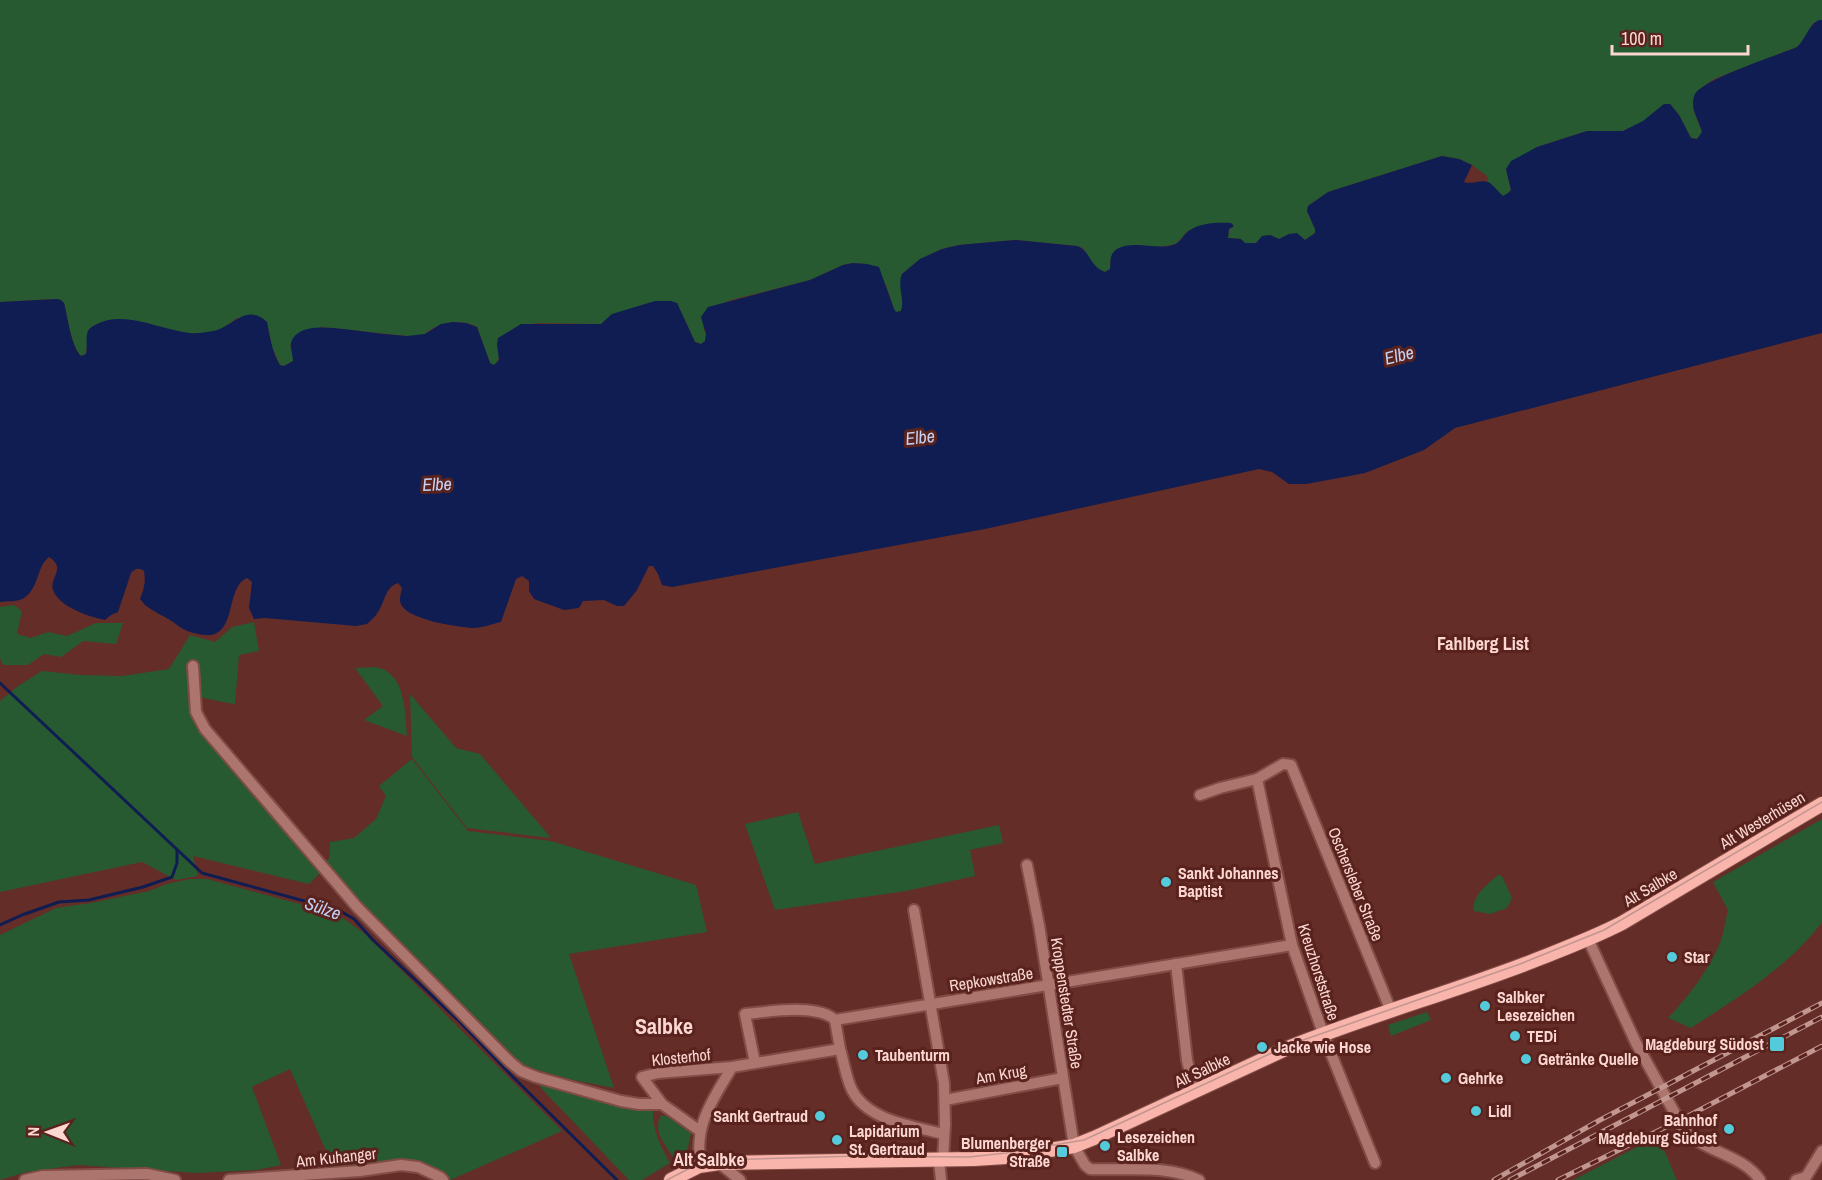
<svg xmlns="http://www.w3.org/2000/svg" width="1822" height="1180" font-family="'Archivo Narrow',sans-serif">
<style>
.green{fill:#275a31}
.water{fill:#0f1d52}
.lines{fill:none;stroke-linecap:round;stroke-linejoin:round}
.stream{stroke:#0f1d52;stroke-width:3}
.minor-casing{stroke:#804c46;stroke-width:14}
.major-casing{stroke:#804c46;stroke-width:16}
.minor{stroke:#ac756d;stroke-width:10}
.major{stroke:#f9b5ab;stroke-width:14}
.tram{stroke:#c19590;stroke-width:1.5}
.rail-casing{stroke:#c19590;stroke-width:5}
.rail{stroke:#59221d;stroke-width:3;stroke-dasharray:9;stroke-linecap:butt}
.poi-dot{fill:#53cbdb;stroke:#59221d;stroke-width:2}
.labels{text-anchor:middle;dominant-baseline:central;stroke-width:6;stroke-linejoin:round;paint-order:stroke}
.street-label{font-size:16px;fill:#fcd7d2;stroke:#59221d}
.poi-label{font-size:16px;font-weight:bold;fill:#fcd7d2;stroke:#59221d;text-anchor:start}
.water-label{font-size:18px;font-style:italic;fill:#c4d2f6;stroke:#59221d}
.neighbourhood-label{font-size:18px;font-weight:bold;fill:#fcd7d2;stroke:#59221d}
.district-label{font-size:22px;font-weight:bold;fill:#fcd7d2;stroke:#59221d}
</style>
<rect width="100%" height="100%" fill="#652d27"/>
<!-- green -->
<g class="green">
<path d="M0 0H1822V20L1813 23 1804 40 1797 47 1714 79 1697 91 1693 109 1702 132 1697 139 1691 138 1679 115 1670 104H1664L1643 122 1623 131H1587L1537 147 1506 169 1511 189 1508 193 1503 196 1488 182 1487 176 1472 165 1459 159 1442 156 1328 192 1308 206 1307 211 1315 229V233L1305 240 1299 235 1289 234 1279 239 1270 235 1256 243H1245L1241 239 1228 238 1229 229 1234 227 1189 230 1176 244 1160 247 1132 245 1111 257 1110 270 1105 272 1095 268 1083 248 1077 246 1015 240 959 245 942 249 920 259 902 274 904 303 901 311 896 312 894 309 886 285 867 264 853 263 843 265 810 280 727 301 703 327 706 334 705 341 701 344 695 342 677 303 612 314 601 324 535 323 499 357 497 363 494 365 490 363 477 327C463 319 443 322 430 330 424 334 428 333 422 335 417 336 412 336 407 336L321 327 290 346 293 353V361L284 366 280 365 272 347 267 322 237 318C231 322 225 328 218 330 175 345 131 304 91 328L87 344 86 355 81 356C71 346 68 318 64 303L61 300 56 299 0 302Z"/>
<path d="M14 605 22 611 17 634 31 638 48 632 67 636 96 623H123L116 644 83 641 61 657 44 654 28 665H3L0 658V607Z"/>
<path d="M254 622 259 651 239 655 235 704C220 702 207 698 192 696L194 718 321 872 309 884 193 856 198 876 176 880 142 862 0 892V701L18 686 42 671 81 675 122 676 169 669 190 635 215 642 232 627Z"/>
<path d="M375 667C406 671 405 713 407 736L364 720 383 706 355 668Z"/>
<path d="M410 694 456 748 480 754 551 838 467 828 412 757Z"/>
<path d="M412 759 468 831 551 841 696 885 707 932 569 954 614 1088 573 1080 524 1066 407 951 324 865V861L329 859 330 842 354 838 376 819 386 796 379 786Z"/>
<path d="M798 812 815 864 999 825 1003 843 970 850 975 876 906 891 775 910 745 824Z"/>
<path d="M1822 819V922C1790 966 1737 998 1691 1028L1668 1018C1688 997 1708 971 1720 943 1724 933 1725 921 1728 910L1713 882Z"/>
<path d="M1498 875 1502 876 1512 898 1507 908 1490 914 1474 911C1471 896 1488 884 1498 875Z"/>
<path d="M190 879H207L337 914 364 933 562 1131 450 1180 430 1165 415 1163 334 1169 290 1069 252 1087 281 1165 257 1170 197 1173 78 1165 26 1172 0 1180V935L56 908 91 903 149 891 167 884Z"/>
<path d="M1427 1012 1431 1020 1391 1036 1388 1025Z"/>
<path d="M547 1082 630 1106 653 1111C652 1129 661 1147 670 1163L642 1180H629L540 1087Z"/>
<path d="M661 1115 668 1117 691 1133 687 1153 675 1160C666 1145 652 1132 661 1115Z"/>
<path d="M1658 1136 1677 1180H1573Z"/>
</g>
<!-- water -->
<path class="water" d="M1819 20H1822V333L1818 334 1455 428 1424 450 1365 473 1339 478 1306 484H1289L1272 472 1259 469 985 529 672 587 662 585 658 574 653 566H649L637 590 624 606H617L604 600 583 601 579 608 564 610 534 599 529 591V581L522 576 516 579 501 622C492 624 482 628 473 628 457 627 411 620 402 606 398 600 401 594 402 588L398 583C385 587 385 602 378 612 375 617 371 620 367 624L356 626 265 618 254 619 249 608 252 582 247 578C223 588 240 644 198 634 194 633 189 632 185 630 181 628 177 625 173 622 164 616 154 612 145 605L140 599C144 589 146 582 144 571 138 567 135 569 131 573L118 612 111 615 105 620C90 617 59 607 53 590 49 577 67 569 49 557 36 567 40 587 24 598 18 602 7 601 0 602V302L57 299 61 300 64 303C68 318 71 346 81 356L86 354C88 347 85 338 88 331 89 328 92 327 95 325 124 309 159 330 190 333 198 334 205 332 213 331 232 328 246 302 267 322 270 337 272 352 280 365L284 366 293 361C293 356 290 347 291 343 298 319 343 330 360 331 376 333 391 335 407 336L425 334 441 324 453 322 466 323 477 327 490 363 494 365 499 360 497 344 498 338 521 324H601L612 314 655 301H671L677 303 695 342 701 344 705 341 706 334 701 317 708 307 810 280 843 265 853 263 867 264 879 267 894 309 896 312 901 311C905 299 897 287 902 274L920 259 942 249 959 245 1015 240 1077 246C1091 251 1088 265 1105 272L1110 269C1111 262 1109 254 1117 249 1134 240 1155 250 1173 245 1181 243 1183 234 1190 230 1200 223 1219 222 1231 223L1234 226 1229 229 1228 238 1241 239 1245 243H1256L1262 236 1270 235 1279 239 1289 234 1297 233 1305 240 1315 233V229L1307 211 1308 206 1328 192 1442 156 1459 159 1472 165 1464 182C1472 185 1481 179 1488 182 1494 185 1498 192 1503 196L1508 193 1511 190 1506 169 1511 161 1537 147 1587 131H1623L1643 121 1664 104H1670L1679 115 1691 138 1697 139 1702 132C1699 120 1690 109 1694 96 1699 80 1779 55 1797 47 1806 39 1808 25 1819 20Z"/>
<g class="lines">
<!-- stream -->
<g class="stream">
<path d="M0 683 202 873 319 905 342 912 354 919 373 940 460 1022 510 1074 617 1180"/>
<path d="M0 925 22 915 59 902 89 900 143 887 172 877 177 863V850"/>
</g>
<!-- minor casing -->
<g class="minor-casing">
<g id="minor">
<path d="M193 666 196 712 205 729 357 907 510 1062 521 1071 536 1077 621 1101 639 1104H662"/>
<path d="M1257 779 1292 945 1324 1036 1375 1163"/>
<path d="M1200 795 1220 788 1257 779 1283 764 1291 765 1391 1011"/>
<path d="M1027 865 1039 925 1074 1146 1085 1165 1090 1169C1126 1171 1166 1164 1199 1180"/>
<path d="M914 910 944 1083 945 1124 943 1160"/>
<path d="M1588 939 1636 1043 1683 1128C1703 1153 1741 1153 1760 1180"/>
<path d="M1176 964 1187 1060 1190 1073 1197 1090"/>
<path d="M835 1020 1292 945"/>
<path d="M835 1020 840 1049"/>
<path d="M755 1063 745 1014C768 1012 818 1003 835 1020"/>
<path d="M945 1100 1063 1078"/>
<path d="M700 1131 662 1104 642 1077 658 1073 732 1067"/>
<path d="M939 1160 941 1180"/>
<path d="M719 1163 740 1180"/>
<path d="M701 1165C693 1125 713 1100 732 1067L840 1049C844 1062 846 1078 852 1090 868 1121 913 1126 944 1134"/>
<path d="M25 1180 43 1176 147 1174 175 1180"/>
<path d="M229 1180 360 1171 401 1165 418 1167 440 1177 443 1180"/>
<path d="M1796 1180 1806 1177 1822 1151"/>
</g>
</g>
<!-- major casing -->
<g class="major-casing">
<path id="major" d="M671 1180 699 1166 719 1163 974 1159 1006 1157 1074 1146 1094 1138 1290 1047C1370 1015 1453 992 1533 961 1563 949 1593 938 1622 923L1822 804"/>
</g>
<!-- minor -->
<use href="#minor" class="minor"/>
<!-- major -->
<use href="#major" class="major"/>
<!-- tram -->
<path class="tram" d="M667 1180 696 1165 717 1160 856 1156 969 1157 1006 1153 1084 1140 1289 1045 1520 964 1604 930 1822 802"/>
<!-- rail casing -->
<g class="rail-casing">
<g id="rail">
<path d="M1494 1180 1600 1120 1822 1003"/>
<path d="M1510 1180 1822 1017"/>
<path d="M1558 1180 1688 1116 1822 1046"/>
</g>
</g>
<!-- rail -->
<use href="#rail" class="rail"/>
</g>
<!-- markers -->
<g class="poi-dot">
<circle cx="1166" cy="882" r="6"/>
<circle cx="1672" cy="957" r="6"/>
<circle cx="1485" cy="1006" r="6"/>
<circle cx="1515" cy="1036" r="6"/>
<rect x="1769" y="1036" width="16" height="16" rx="3"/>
<circle cx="1262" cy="1047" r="6"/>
<circle cx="863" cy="1055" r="6"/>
<circle cx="1526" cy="1059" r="6"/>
<circle cx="1446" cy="1078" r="6"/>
<circle cx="1476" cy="1111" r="6"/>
<circle cx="820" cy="1116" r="6"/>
<circle cx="1729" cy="1129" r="6"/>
<circle cx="837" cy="1140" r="6"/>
<circle cx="1105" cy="1146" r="6"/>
<rect x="1056" y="1146" width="12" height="12" rx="3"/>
</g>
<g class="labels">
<!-- street labels -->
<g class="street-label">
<text transform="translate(1762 820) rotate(-31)">Alt Westerhüsen</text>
<text transform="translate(1356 884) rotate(68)">Oschersleber Straße</text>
<text transform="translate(1650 887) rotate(-31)">Alt Salbke</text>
<text transform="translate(1319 972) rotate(72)">Kreuzhorststraße</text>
<text transform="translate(991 979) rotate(-9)">Repkowstraße</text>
<text transform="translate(1067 1003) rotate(81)">Kroppenstedter Straße</text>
<text transform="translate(681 1057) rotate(-6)">Klosterhof</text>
<text transform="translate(1202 1070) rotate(-25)">Alt Salbke</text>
<text transform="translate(1001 1074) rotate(-10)">Am Krug</text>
<text transform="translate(336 1157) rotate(-6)">Am Kuhanger</text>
</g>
<!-- poi labels -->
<g class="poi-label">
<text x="1178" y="873">Sankt Johannes<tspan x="1178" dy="18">Baptist</tspan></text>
<text x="1684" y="957">Star</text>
<text x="1497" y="997">Salbker<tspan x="1497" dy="18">Lesezeichen</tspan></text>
<text x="1527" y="1036">TEDi</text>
<text x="1764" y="1044" text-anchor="end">Magdeburg Südost</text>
<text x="1274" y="1047">Jacke wie Hose</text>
<text x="875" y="1055">Taubenturm</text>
<text x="1538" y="1059">Getränke Quelle</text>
<text x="1458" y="1078">Gehrke</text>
<text x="1488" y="1111">Lidl</text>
<text x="808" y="1116" text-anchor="end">Sankt Gertraud</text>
<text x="1717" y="1120" text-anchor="end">Bahnhof<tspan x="1717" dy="18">Magdeburg Südost</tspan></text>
<text x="849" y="1131">Lapidarium<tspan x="849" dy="18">St. Gertraud</tspan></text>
<text x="1117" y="1137">Lesezeichen<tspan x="1117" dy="18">Salbke</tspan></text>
<text x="1050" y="1143" text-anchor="end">Blumenberger<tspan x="1050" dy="18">Straße</tspan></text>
</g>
<!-- water labels -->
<g class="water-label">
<text transform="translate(1399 355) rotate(-14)">Elbe</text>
<text transform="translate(920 437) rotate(-6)">Elbe</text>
<text transform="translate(437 484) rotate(-2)">Elbe</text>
<text transform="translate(323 908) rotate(19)">Sülze</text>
</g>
<!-- neighbourhood labels -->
<g class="neighbourhood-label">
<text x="1483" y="643">Fahlberg List</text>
<text x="709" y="1159">Alt Salbke</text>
</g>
<!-- district labels -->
<g class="district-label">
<text x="664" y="1026">Salbke</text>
</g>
</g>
<!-- north arrow -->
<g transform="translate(48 1132) rotate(271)" stroke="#59221d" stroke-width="4.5" paint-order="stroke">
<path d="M0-4.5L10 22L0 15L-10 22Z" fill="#fcd7d2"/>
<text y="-9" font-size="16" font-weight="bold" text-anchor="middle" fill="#fcd7d2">N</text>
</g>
<!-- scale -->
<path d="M1612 45v9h136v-9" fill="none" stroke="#fcd7d2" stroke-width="3"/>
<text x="1621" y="45" font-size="18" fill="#fcd7d2" stroke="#59221d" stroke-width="4.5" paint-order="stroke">100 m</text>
</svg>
